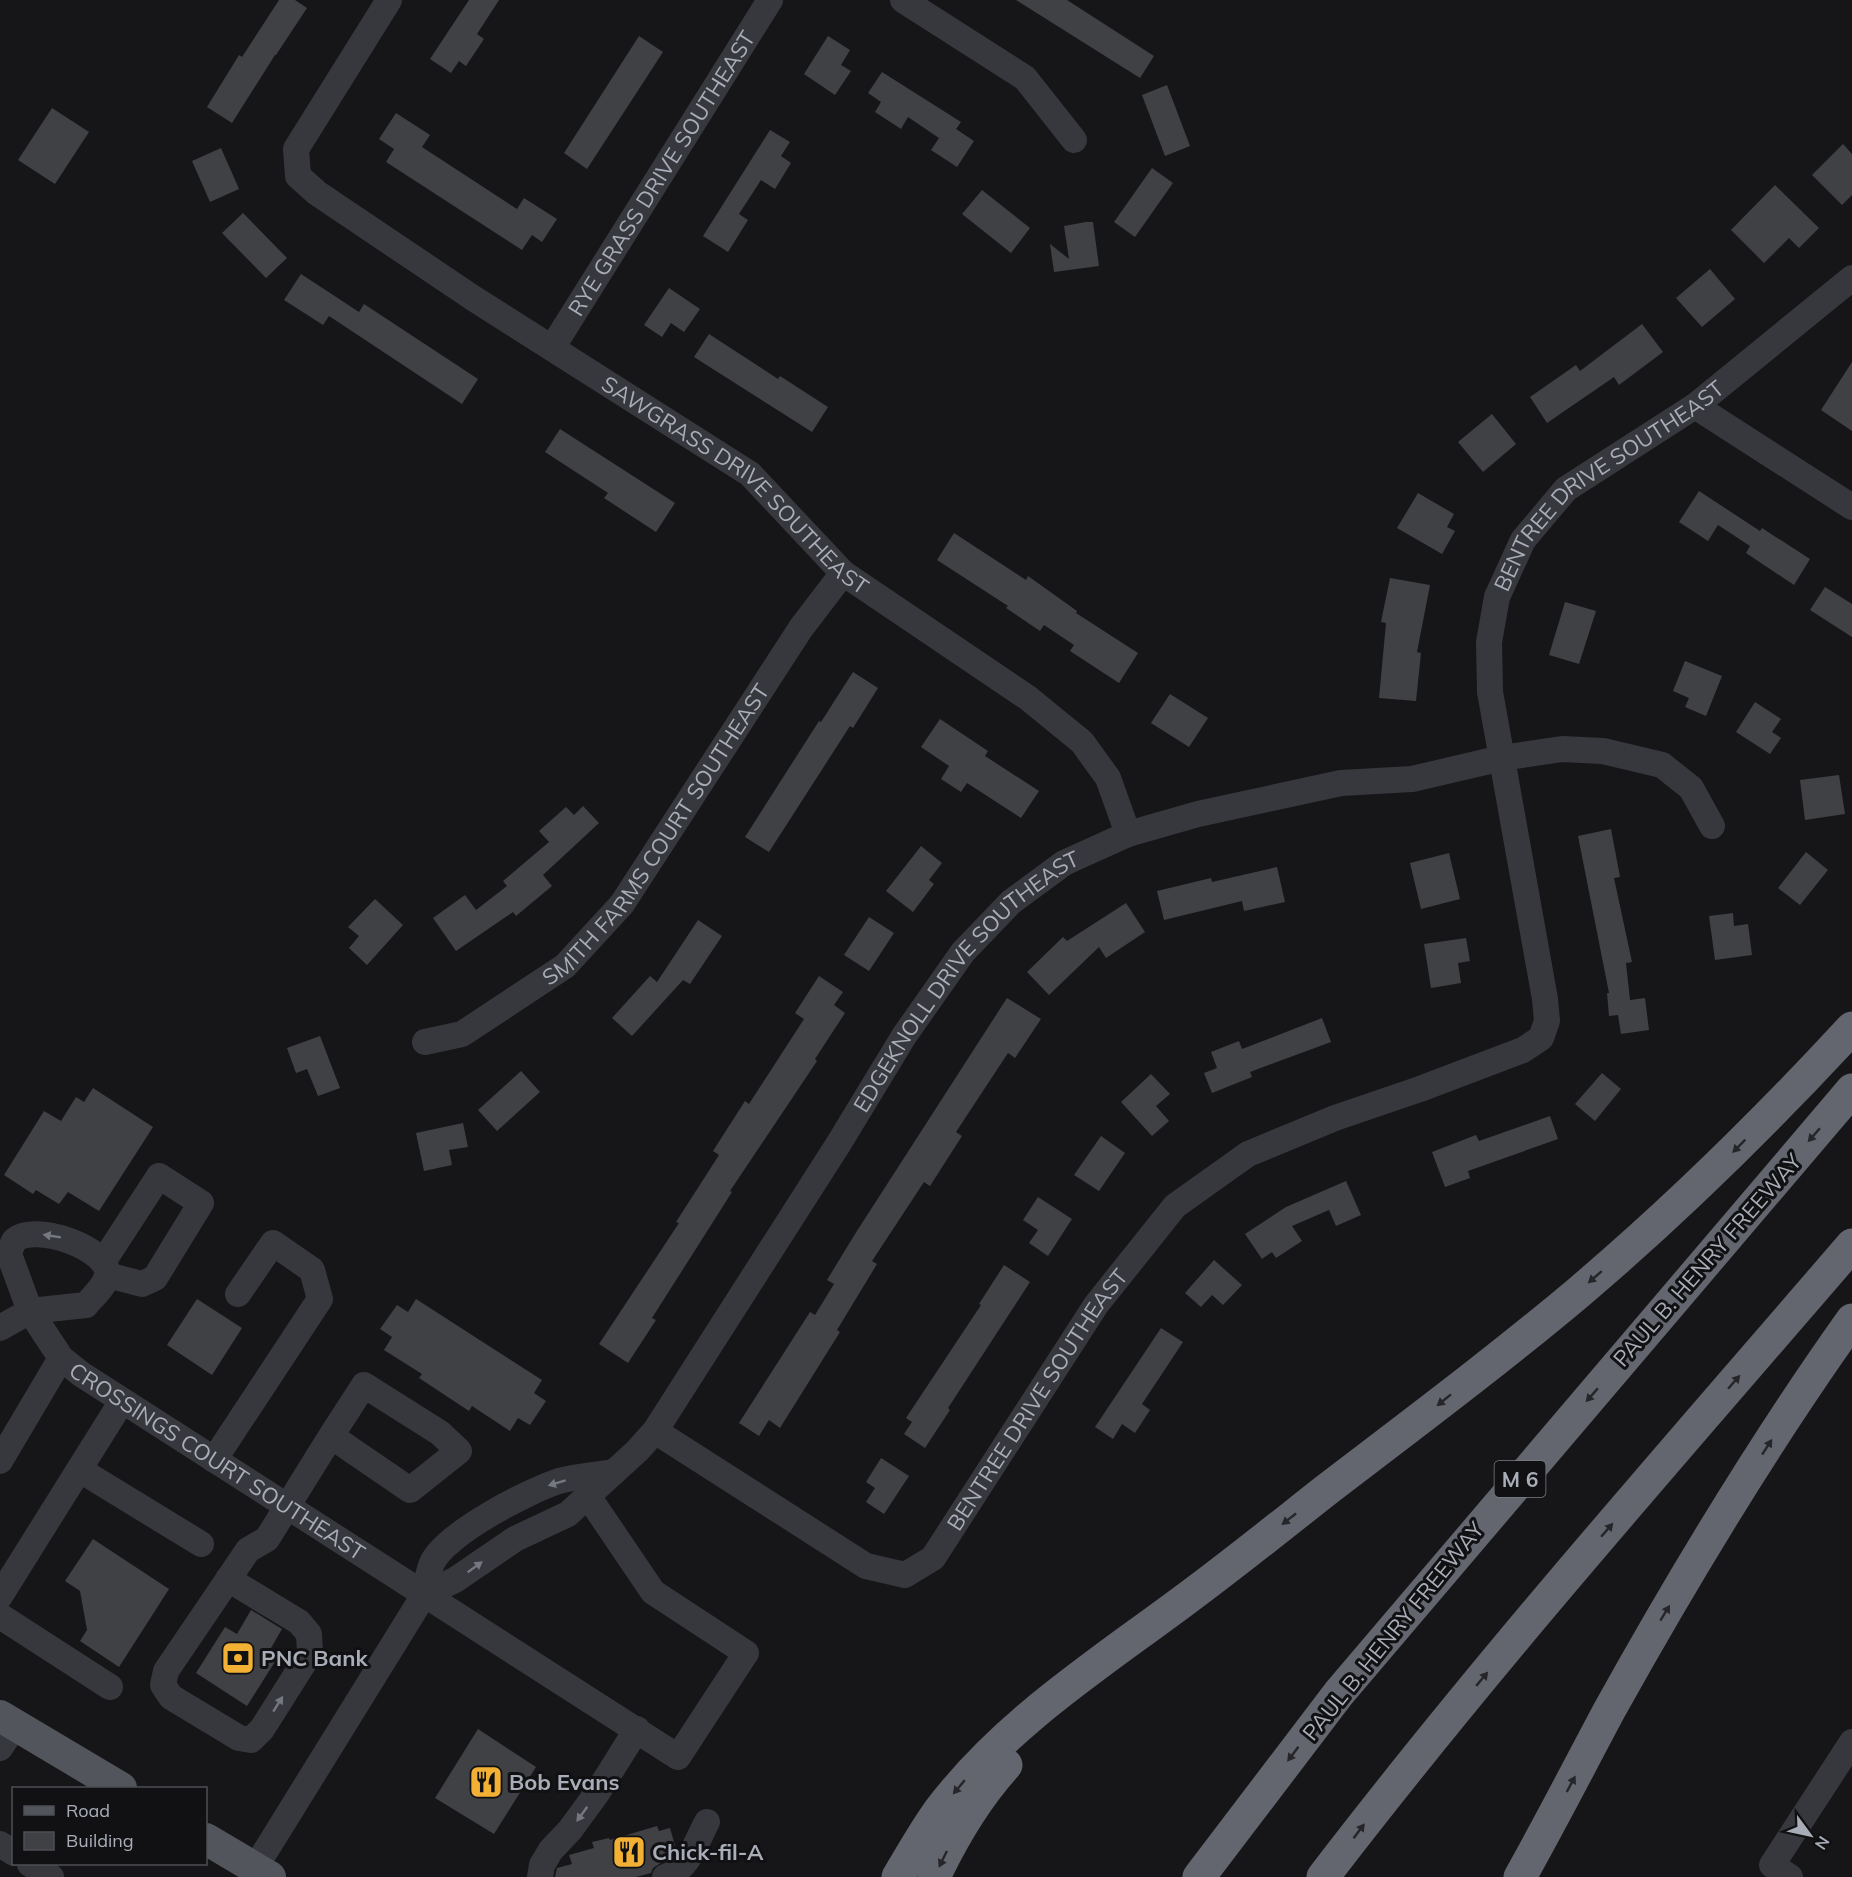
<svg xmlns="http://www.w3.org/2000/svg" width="1852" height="1877" font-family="Mulish,sans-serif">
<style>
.building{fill:#404145}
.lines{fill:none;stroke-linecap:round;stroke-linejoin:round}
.minor{stroke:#37383d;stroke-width:26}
.major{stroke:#53555c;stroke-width:32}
.highway{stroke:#63666e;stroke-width:33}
.oneway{fill:#26262a}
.oneway2{fill:#757881}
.labels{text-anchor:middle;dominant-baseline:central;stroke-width:6;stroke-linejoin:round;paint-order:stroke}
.shield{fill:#111113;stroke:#7b7e86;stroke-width:1.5}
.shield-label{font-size:21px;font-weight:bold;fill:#a8adb8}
.street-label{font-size:22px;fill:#a8adb8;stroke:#111113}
.poi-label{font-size:22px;font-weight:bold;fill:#a8adb8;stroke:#111113;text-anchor:start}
</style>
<rect width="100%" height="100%" fill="#161618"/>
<!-- building -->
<g class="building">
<path d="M279 0H295L307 8 276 55H275L232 123 207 107 239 55 242 57Z"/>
<path d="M469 0H499L477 34 484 39 466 66 459 61 451 73 430 59Z"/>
<path d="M1016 0H1067L1154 56 1140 78Z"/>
<path d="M639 36 663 52 587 169 564 153Z"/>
<path d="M828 36 850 50 841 65 851 71 835 95 804 74Z"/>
<path d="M882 72 961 122 956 129 974 141 957 167 931 150 939 138 908 117 901 129 875 112 881 102 868 93Z"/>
<path d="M1167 85 1190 146 1165 156 1142 95Z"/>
<path d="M52 108 89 132 55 184 18 160Z"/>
<path d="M396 113 430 135 422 147 517 209 524 198 557 219 542 242 532 235 522 250 386 162 394 149 379 139Z"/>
<path d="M770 130 790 142 781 156 791 163 775 189 761 180 739 214 748 220 728 252 703 236Z"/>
<path d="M1843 144 1852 154V195L1842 205 1812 175Z"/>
<path d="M221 148 239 189 210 202 192 161Z"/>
<path d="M1152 168 1173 183 1135 237 1114 222Z"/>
<path d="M1775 185 1819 228 1799 248 1789 238 1764 263 1731 230Z"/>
<path d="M982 190 1030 228 1011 253 962 214Z"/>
<path d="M243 213 287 258 266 278 222 233Z"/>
<path d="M1086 222H1093L1099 266 1054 272 1050 244 1069 259 1064 226Z"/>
<path d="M1710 269 1735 299 1702 327 1676 298Z"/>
<path d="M301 274 359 312 364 304 478 379 462 404 329 316 323 325 284 300Z"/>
<path d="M669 288 700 309 684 332 671 323 662 337 644 325Z"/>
<path d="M1642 324 1663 352 1619 385 1614 377 1547 423 1530 397 1576 365 1580 371Z"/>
<path d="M709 334 778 379 780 376 828 407 812 432 694 357Z"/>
<path d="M1852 362V431L1821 410Z"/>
<path d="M1492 414 1516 444 1483 472 1458 442Z"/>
<path d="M560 429 675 503 656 532 604 498 608 493 545 452Z"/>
<path d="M1699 491 1760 531 1762 528 1810 559 1794 585 1746 553 1750 546 1718 525 1708 541 1679 522Z"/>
<path d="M1418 493 1454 514 1447 527 1455 531 1442 554 1397 528Z"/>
<path d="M954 533 1026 580 1028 576 1077 611 1076 613 1138 653 1119 683 1070 651 1074 645 1044 625 1040 631 1006 608 1008 606 937 560Z"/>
<path d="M1390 578 1430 585 1417 652 1421 653 1416 701 1379 698 1386 623 1381 622Z"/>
<path d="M1825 587 1852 604V637L1810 610Z"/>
<path d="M1565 602 1596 611 1579 664 1549 655Z"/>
<path d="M1685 661 1722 676 1706 716 1685 707 1689 698 1673 691Z"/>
<path d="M853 672 878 688 853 728 850 726 769 852 745 837 819 721 821 722Z"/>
<path d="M1170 694 1208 718 1189 747 1151 723Z"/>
<path d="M1755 702 1781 719 1772 732 1781 738 1770 754 1736 732Z"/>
<path d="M940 719 988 751 985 756 1039 791 1021 818 967 783 961 792 941 779 949 766 921 747Z"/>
<path d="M1839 775 1845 814 1805 820 1800 780Z"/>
<path d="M583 806 599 823 543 875 552 886 516 916 513 912 456 951 433 918 465 895 476 910 507 886 503 881 549 842 539 831 566 807 574 815Z"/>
<path d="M1611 829 1620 877 1614 878 1632 962 1626 963 1630 1000 1645 998 1649 1030 1621 1034 1618 1015 1609 1016 1607 993H1609L1578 836Z"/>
<path d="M921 846 942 863 929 880 934 884 913 912 886 891Z"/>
<path d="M1806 852 1828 870 1800 905 1778 888Z"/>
<path d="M1449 853 1460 899 1421 909 1410 863Z"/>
<path d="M1277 867 1285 902 1244 911 1242 901 1164 920 1157 891 1211 878 1212 882Z"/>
<path d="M375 899 403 925 367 965 349 948 359 936 348 927Z"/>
<path d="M1126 903 1145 932 1106 958 1099 947 1049 995 1027 972 1063 937 1067 941Z"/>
<path d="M1733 913 1734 926 1748 924 1752 955 1715 960 1709 916Z"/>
<path d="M869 917 894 933 869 971 844 955Z"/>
<path d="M698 920 722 936 690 984 683 980 632 1036 612 1018 650 976 657 982Z"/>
<path d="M1466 938 1470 961 1458 963 1461 983 1431 988 1424 944Z"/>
<path d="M819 976 843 992 834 1005 845 1013 815 1059 817 1061 730 1191 732 1192 652 1318 656 1320 628 1363 599 1344 679 1223 676 1222 719 1155 713 1151 745 1101 749 1104 804 1019 795 1013Z"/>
<path d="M1007 998 1041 1019 1015 1058 1008 1053 956 1132 962 1136 930 1186 924 1182 872 1261 877 1264 837 1330 840 1332 780 1428 769 1420 759 1436 739 1423 810 1312 815 1315 834 1284 827 1280 855 1234Z"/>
<path d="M1322 1018 1331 1042 1250 1072 1252 1077 1212 1093 1204 1073 1217 1068 1211 1052 1239 1041 1242 1049Z"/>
<path d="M320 1036 340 1088 318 1096 307 1069 296 1073 287 1048Z"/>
<path d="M521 1071 540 1092 497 1131 478 1110Z"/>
<path d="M1602 1073 1621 1089 1595 1121 1575 1104Z"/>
<path d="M1151 1074 1170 1094 1156 1106 1169 1121 1152 1136 1121 1102Z"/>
<path d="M93 1088 153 1127 99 1211 68 1192 59 1204 36 1190 33 1194 4 1175 44 1111 61 1121 76 1097 84 1102Z"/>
<path d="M1550 1116 1558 1139 1468 1171 1470 1178 1445 1187 1432 1152 1476 1135 1479 1141Z"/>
<path d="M463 1123 468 1147 449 1150 452 1165 424 1171 416 1133Z"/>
<path d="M1101 1136 1125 1153 1099 1191 1074 1175Z"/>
<path d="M1346 1181 1361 1215 1336 1226 1329 1210 1292 1226 1302 1241 1276 1258 1272 1252 1262 1259 1245 1234 1286 1207Z"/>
<path d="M1038 1197 1072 1219 1048 1256 1029 1243 1038 1230 1023 1220Z"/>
<path d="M1214 1260 1242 1285 1223 1305 1212 1295 1201 1307 1185 1293Z"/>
<path d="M1004 1265 1030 1282 948 1408 950 1410 925 1448 904 1434 912 1422 906 1418 981 1305 979 1304Z"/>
<path d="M197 1299 242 1328 212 1375 167 1345Z"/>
<path d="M416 1299 542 1380 534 1393 546 1401 530 1425 518 1418 510 1431 472 1406 469 1411 419 1378 422 1374 384 1350 392 1337 380 1329 397 1305 408 1312Z"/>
<path d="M1161 1328 1183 1342 1142 1404 1150 1410 1135 1433 1122 1424 1113 1439 1095 1427Z"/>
<path d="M881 1458 909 1476 884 1514 866 1502 875 1488 866 1482Z"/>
<path d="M93 1539 169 1589 119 1667 80 1641 87 1630 80 1591 65 1581Z"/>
<path d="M251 1610 282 1629 267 1655 276 1660 247 1706 196 1673 225 1627 237 1634Z"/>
<path d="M478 1729 536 1767 494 1834 435 1798Z"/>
<path d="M657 1826 659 1831 670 1828 676 1849 670 1857 653 1868 651 1873 636 1877H555L557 1868 572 1864 569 1855 594 1848 592 1842 609 1838 610 1840Z"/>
</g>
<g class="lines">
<!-- minor -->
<g class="minor">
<path id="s1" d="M389 0 296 149 298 176 317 193 473 298 750 474 843 573 1028 698 1082 742 1108 778 1128 834"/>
<path d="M903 0 1025 78 1074 140"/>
<path id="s2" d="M552 348 770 0"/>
<path d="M1695 406 1852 507"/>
<path id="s3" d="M425 1042 462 1034 565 966 622 904 801 628 843 573"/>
<path d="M103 1262 159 1176 201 1203 155 1278 142 1284 107 1275"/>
<path id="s4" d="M0 1328 30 1311 86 1305C93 1296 105 1287 107 1275 111 1249 33 1221 14 1241 12 1245 10 1250 9 1254L30 1311 61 1358 81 1374 678 1757 746 1653 653 1592 588 1496"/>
<path id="s5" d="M655 1431 866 1566 905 1575 933 1558 1096 1305 1175 1206 1248 1154 1335 1118 1420 1089 1523 1050 1541 1038 1547 1021 1545 999 1490 692 1489 642 1497 597 1523 540 1566 489 1695 406 1852 278"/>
<path d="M214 1460 320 1299 312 1270 273 1243 238 1294"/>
<path d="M0 1461 61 1358"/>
<path d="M80 1470 201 1544"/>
<path d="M228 1579 299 1622 309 1634 310 1653 262 1729 251 1740 239 1738 171 1697 163 1685 166 1671 248 1550 267 1539 331 1436 410 1490 459 1451 440 1433 364 1385 331 1436"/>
<path id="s6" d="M424 1595 455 1580 515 1539 568 1514 637 1451 655 1431 839 1143 904 1036 963 952 1011 902 1064 863 1128 834 1198 814 1341 783 1412 779 1502 758 1562 749 1603 751 1662 765 1691 788 1712 826"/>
<path d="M0 1596 122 1401"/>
<path d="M0 1616 110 1687"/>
<path d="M0 1748 15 1726"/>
<path d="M0 1844 14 1853"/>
<path d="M30 1864 51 1877"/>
<path d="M253 1877 255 1868 424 1595C426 1585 428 1573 432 1563 445 1534 528 1491 559 1481 577 1476 596 1475 614 1472"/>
<path d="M540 1877 542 1865 551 1850 570 1830 597 1793 637 1729"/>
<path d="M665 1877C689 1869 696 1842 707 1822"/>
<path d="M1790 1877 1772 1865 1852 1742"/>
</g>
<!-- major -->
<g class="major">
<path d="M0 1716 121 1788"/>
<path d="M206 1839 270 1877"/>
</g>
<!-- highway -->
<g class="highway">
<path d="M898 1877C911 1855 924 1832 939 1811 1005 1724 1096 1666 1182 1602 1231 1566 1278 1528 1325 1491 1410 1426 1497 1361 1579 1292 1676 1210 1766 1121 1852 1028"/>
<path d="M934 1877C953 1837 976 1798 1006 1765"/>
<path d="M1199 1877 1339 1693 1852 1090"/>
<path d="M1323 1877C1490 1659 1673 1453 1852 1245"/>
<path d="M1520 1877C1551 1822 1580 1765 1610 1709 1684 1576 1763 1445 1852 1320"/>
</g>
</g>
<!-- one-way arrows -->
<defs><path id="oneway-solid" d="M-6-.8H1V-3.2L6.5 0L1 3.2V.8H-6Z" transform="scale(1.5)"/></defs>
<g class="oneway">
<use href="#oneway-solid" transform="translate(1814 1135) rotate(131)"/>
<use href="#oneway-solid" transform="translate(1739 1146) rotate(135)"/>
<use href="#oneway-solid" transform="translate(1595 1277) rotate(139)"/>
<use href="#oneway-solid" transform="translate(1734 1382) rotate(-49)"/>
<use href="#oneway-solid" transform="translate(1592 1395) rotate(131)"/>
<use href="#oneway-solid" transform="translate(1444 1400) rotate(141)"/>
<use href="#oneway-solid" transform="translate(1767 1447) rotate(-57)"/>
<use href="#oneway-solid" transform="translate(1289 1519) rotate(142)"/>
<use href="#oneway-solid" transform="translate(1607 1530) rotate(-49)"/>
<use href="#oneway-solid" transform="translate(1665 1613) rotate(-59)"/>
<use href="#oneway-solid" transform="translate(1482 1679) rotate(-50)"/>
<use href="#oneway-solid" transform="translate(1293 1754) rotate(127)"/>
<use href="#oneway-solid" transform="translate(1571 1784) rotate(-62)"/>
<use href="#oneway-solid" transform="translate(959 1787) rotate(130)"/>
<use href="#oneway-solid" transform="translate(1359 1831) rotate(-53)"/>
<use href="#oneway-solid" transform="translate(943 1859) rotate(116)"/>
</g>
<g class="oneway2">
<use href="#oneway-solid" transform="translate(52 1236) rotate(-171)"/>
<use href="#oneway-solid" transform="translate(557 1483) rotate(163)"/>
<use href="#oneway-solid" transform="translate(475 1567) rotate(-36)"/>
<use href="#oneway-solid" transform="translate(278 1704) rotate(-58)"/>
<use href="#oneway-solid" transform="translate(582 1814) rotate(126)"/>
</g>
<!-- icons -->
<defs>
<g id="bank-square" transform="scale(1.725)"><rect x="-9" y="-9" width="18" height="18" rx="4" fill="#f2b134" stroke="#111113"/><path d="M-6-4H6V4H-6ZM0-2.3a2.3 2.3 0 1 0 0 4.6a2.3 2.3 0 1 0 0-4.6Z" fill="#111"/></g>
<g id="restaurant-square" transform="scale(1.725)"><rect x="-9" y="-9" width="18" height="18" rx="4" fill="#f2b134" stroke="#111113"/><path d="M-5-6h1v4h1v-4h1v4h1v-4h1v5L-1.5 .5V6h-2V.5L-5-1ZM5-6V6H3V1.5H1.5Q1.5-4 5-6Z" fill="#111"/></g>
</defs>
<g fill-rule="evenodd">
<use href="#bank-square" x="238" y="1658"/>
<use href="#restaurant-square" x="486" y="1782"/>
<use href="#restaurant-square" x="629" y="1852"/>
</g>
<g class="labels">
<!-- shield labels -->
<rect class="shield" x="1494.5" y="1461" width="51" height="36" rx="4.5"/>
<g class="shield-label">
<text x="1520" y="1479">M 6</text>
</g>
<!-- street labels -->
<g class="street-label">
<text stroke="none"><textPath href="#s2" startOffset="206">RYE GRASS DRIVE SOUTHEAST</textPath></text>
<text stroke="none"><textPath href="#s1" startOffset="740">SAWGRASS DRIVE SOUTHEAST</textPath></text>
<text stroke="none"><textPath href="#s5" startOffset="1766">BENTREE DRIVE SOUTHEAST</textPath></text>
<text stroke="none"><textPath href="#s3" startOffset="321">SMITH FARMS COURT SOUTHEAST</textPath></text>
<text stroke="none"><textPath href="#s6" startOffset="836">EDGEKNOLL DRIVE SOUTHEAST</textPath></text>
<text transform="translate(1707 1260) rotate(-49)">PAUL B. HENRY FREEWAY</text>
<text stroke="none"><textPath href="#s5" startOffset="513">BENTREE DRIVE SOUTHEAST</textPath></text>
<text stroke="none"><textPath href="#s4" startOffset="558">CROSSINGS COURT SOUTHEAST</textPath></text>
<text transform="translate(1393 1631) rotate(-51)">PAUL B. HENRY FREEWAY</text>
</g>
<!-- poi labels -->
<g class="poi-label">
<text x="261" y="1658">PNC Bank</text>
<text x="509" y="1782">Bob Evans</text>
<text x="652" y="1852">Chick-fil-A</text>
</g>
</g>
<!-- legend -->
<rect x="12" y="1787" width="195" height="78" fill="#111113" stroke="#4d4f55" stroke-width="1.5"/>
<rect x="24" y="1806" width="30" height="9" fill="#53555c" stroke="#4d4f55" stroke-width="1.5"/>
<text x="66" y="1817" font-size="18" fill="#a8adb8">Road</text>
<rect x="24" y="1832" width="30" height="18" fill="#404145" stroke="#4d4f55" stroke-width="1.5"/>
<text x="66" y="1847" font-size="18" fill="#a8adb8">Building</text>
<!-- north arrow -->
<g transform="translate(1810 1835) rotate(123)" stroke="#111113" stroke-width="4.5" paint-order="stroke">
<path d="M0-4.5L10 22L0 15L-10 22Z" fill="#a8adb8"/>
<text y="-9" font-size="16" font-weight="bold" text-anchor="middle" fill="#a8adb8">N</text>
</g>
</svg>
